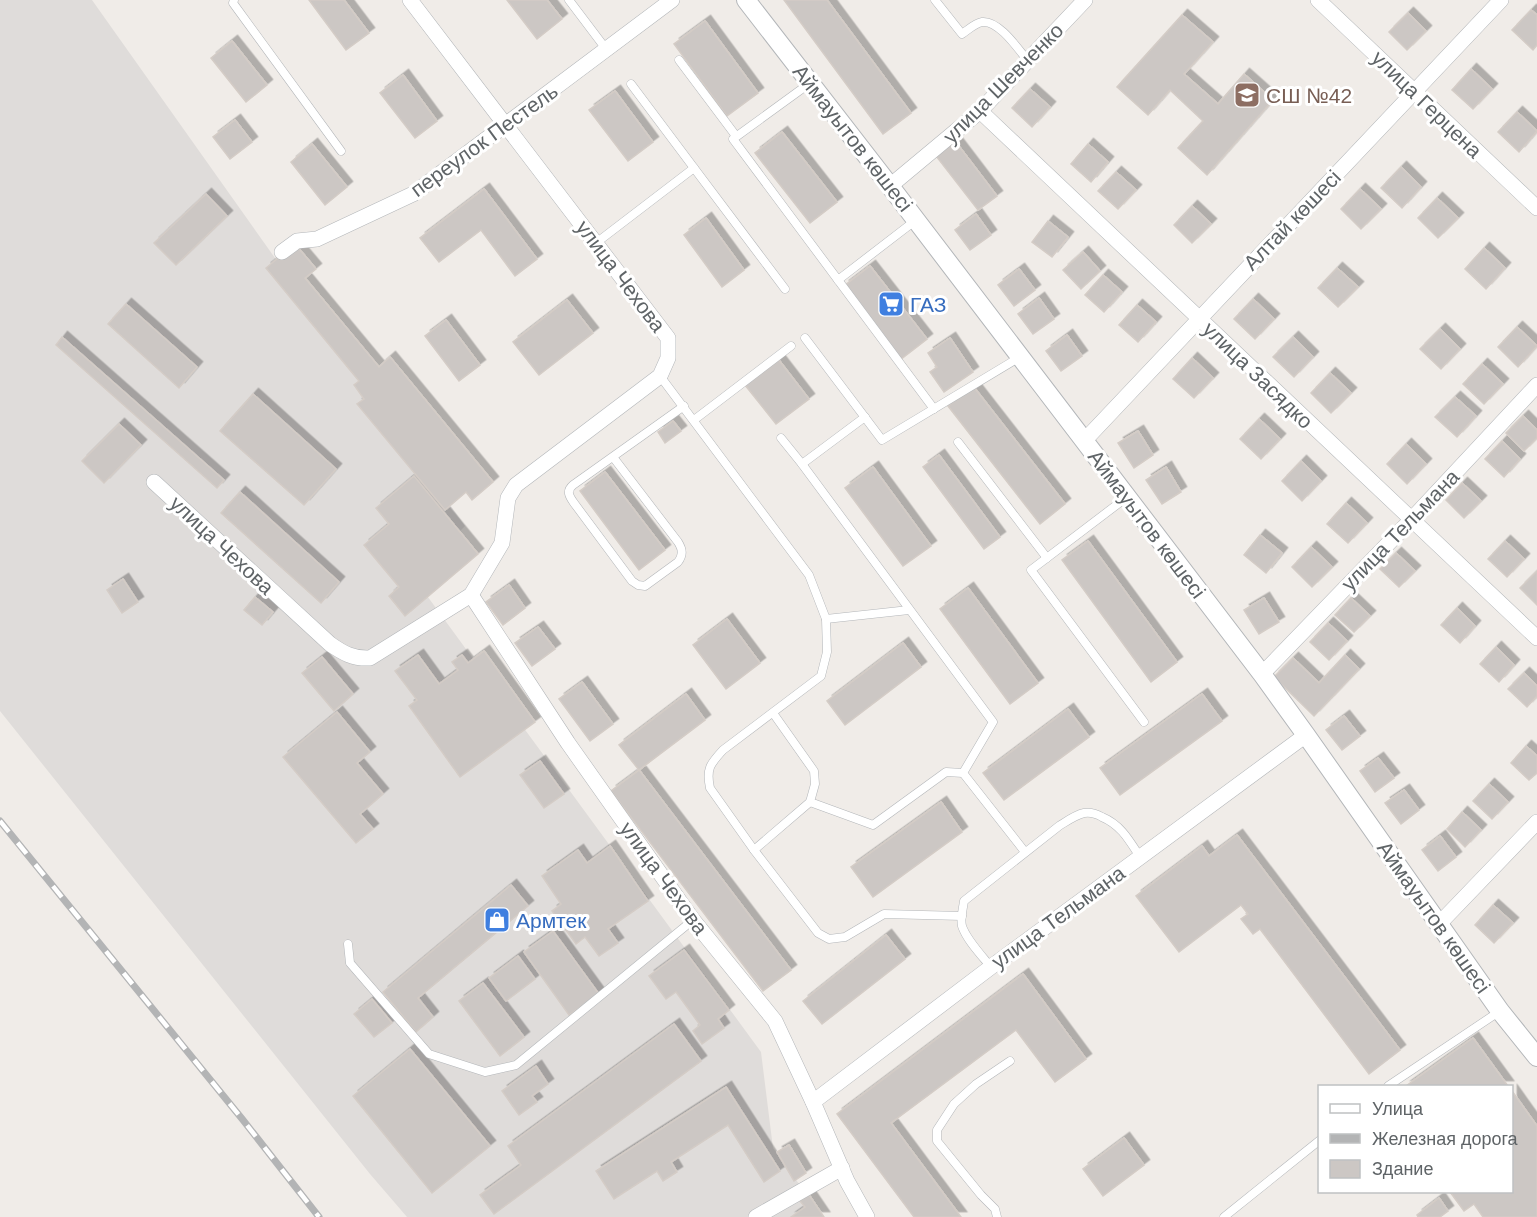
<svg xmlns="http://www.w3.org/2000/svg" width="1537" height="1217" font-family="Helvetica,sans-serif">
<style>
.industrial{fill:#dfdcda}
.building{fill:#ccc7c4;stroke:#d4ccc6;stroke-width:1.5;filter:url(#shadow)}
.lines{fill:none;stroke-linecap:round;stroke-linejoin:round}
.service-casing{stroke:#b3b6b9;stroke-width:9}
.minor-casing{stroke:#b3b6b9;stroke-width:16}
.tertiary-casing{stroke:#b3b6b9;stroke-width:20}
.service{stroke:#fff;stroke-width:8}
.minor{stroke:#fff;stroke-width:15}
.tertiary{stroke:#fff;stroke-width:18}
.rail-casing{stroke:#b3b4b5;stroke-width:7}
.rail{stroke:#fff;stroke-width:4.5;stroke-dasharray:14;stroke-linecap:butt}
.labels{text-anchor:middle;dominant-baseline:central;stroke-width:6;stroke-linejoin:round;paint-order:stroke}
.street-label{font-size:21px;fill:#5f6467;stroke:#fff}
.education-label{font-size:21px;fill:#785e54;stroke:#fff;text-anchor:start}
.shop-label{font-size:21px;fill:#366cbe;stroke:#fff;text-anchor:start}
</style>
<defs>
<filter id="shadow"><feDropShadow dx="5.5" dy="-5.5" stdDeviation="0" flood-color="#0004"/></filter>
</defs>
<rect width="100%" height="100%" fill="#f0ece8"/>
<!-- industrial -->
<path class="industrial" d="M0 0H92L465 526 414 578 761 1052 773 1148 823 1217H407L370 1174 0 711Z"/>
<!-- building -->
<g class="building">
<path d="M309 0H344L369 33 346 50Z"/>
<path d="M507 0H547L562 19 537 39Z"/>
<path d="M784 0H827L911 113 883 134Z"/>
<path d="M1531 10 1537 15V45L1533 50 1512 30Z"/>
<path d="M1408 13 1426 31 1407 50 1389 32Z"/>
<path d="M1182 15 1213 42 1184 74 1218 104 1244 74 1273 100 1207 175 1178 148 1203 121 1170 90 1148 115 1117 87Z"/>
<path d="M705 21 758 93 727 116 674 44Z"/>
<path d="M232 41 267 85 246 102 211 58Z"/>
<path d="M1471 69 1492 89 1473 109 1452 90Z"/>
<path d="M403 75 437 121 415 138 380 93Z"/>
<path d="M1030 89 1050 107 1032 127 1012 108Z"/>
<path d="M615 91 653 142 628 161 589 110Z"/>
<path d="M1517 112 1537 131 1519 152 1498 132Z"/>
<path d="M235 120 252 142 230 159 213 137Z"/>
<path d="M782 132 837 202 810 223 755 153Z"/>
<path d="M955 141 997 196 978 210 936 156Z"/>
<path d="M312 144 347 187 325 205 291 162Z"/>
<path d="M1088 144 1108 162 1091 182 1071 164Z"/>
<path d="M1401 167 1421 187 1402 208 1381 188Z"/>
<path d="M1116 172 1136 190 1118 209 1098 191Z"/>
<path d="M484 189 537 259 515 276 481 230 439 262 420 238Z"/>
<path d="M1360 189 1381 209 1361 229 1341 209Z"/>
<path d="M206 194 227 216 176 265 154 243Z"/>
<path d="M1437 198 1458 218 1438 238 1418 218Z"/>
<path d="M1192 206 1211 224 1192 243 1174 225Z"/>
<path d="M976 214 991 235 970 250 955 230Z"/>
<path d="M706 218 744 270 722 287 684 235Z"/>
<path d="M1048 221 1068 237 1052 257 1032 242Z"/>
<path d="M295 244 316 269 305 278 379 367 390 357 493 482 472 500 466 492 445 510 357 404 364 399 354 385 359 381 266 268Z"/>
<path d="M1484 248 1505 268 1486 289 1465 269Z"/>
<path d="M1083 252 1100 271 1081 289 1063 270Z"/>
<path d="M870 266 927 339 900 360 844 286Z"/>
<path d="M1337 268 1358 287 1338 307 1318 288Z"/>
<path d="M1019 269 1035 290 1014 306 998 285Z"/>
<path d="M1103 275 1122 292 1104 312 1085 295Z"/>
<path d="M1039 298 1054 319 1033 334 1018 314Z"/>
<path d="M1253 299 1274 319 1255 339 1234 319Z"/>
<path d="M567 300 593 333 539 375 513 342Z"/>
<path d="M126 304 197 367 179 388 108 324Z"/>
<path d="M1137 305 1156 322 1138 342 1119 325Z"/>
<path d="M446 320 480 365 459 381 425 336Z"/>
<path d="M1517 327 1537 346 1518 367 1498 347Z"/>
<path d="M1440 329 1460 349 1441 369 1420 349Z"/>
<path d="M1067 335 1082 356 1061 371 1046 351Z"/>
<path d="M62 337 224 480 217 488 56 345Z"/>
<path d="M1293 337 1313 357 1294 377 1273 357Z"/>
<path d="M950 338 973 372 944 392 930 372 937 367 928 353Z"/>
<path d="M1192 358 1213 378 1194 398 1173 379Z"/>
<path d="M778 359 809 399 776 424 745 385Z"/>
<path d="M1482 364 1503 384 1484 404 1463 384Z"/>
<path d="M1330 373 1351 393 1331 413 1311 393Z"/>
<path d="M973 386 1065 504 1040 524 948 406Z"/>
<path d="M253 394 336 469 304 505 220 431Z"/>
<path d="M1455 397 1476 416 1457 437 1435 417Z"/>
<path d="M1523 416 1537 430V438L1524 451 1506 433Z"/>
<path d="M1259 419 1280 439 1261 459 1240 439Z"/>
<path d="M673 421 681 431 665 443 658 432Z"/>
<path d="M119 424 141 445 104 483 82 461Z"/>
<path d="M1138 431 1153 455 1134 468 1118 443Z"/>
<path d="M1502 441 1520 459 1504 477 1485 459Z"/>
<path d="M1406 444 1426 464 1407 484 1387 464Z"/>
<path d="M939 455 1000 537 984 549 923 467Z"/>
<path d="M1301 461 1321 481 1302 501 1282 481Z"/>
<path d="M873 467 931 546 903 566 845 488Z"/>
<path d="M1166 467 1181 492 1162 504 1146 480Z"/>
<path d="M605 472 665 550 639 570 580 491Z"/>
<path d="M414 476 478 554 405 616 389 596 399 587 364 545 389 524 376 508Z"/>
<path d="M1462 483 1481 501 1464 518 1446 500Z"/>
<path d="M240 492 339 582 321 603 221 513Z"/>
<path d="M1346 503 1367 523 1348 543 1327 524Z"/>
<path d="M1260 535 1282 553 1266 573 1244 555Z"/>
<path d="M1088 541 1177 662 1151 682 1062 560Z"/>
<path d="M1505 541 1524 559 1507 577 1488 559Z"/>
<path d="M1311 547 1332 567 1312 587 1292 567Z"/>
<path d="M1396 553 1415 571 1399 587 1380 569Z"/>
<path d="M1537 571V605L1520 588Z"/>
<path d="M123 579 138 602 122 613 107 590Z"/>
<path d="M509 585 525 608 503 625 486 602Z"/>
<path d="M968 588 1038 683 1010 704 940 609Z"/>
<path d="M255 597 273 612 262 625 244 610Z"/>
<path d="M1264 598 1279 622 1259 634 1244 610Z"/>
<path d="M1351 598 1370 616 1354 632 1335 615Z"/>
<path d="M1457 608 1475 626 1460 643 1441 625Z"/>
<path d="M727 619 760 663 726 689 693 645Z"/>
<path d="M1328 623 1347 641 1329 660 1310 642Z"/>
<path d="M538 627 555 649 532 666 515 643Z"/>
<path d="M903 643 921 667 845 725 827 701Z"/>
<path d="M1496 647 1514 665 1499 682 1480 664Z"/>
<path d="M484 651 535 722 460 777 409 706 417 700 395 671 418 655 439 684 458 670 452 662 462 655 468 663Z"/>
<path d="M1345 655 1359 669 1314 716 1274 677 1293 658 1319 683Z"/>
<path d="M322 657 353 694 334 711 302 673Z"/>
<path d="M1524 673 1537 686V696L1527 707 1508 689Z"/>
<path d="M582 682 613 724 590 741 559 699Z"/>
<path d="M686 694 705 720 639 770 791 970 763 991 611 791 639 770 619 745Z"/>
<path d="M1202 694 1222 721 1120 795 1100 768Z"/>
<path d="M1068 709 1089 737 1004 800 983 773Z"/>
<path d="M337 712 370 752 357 763 383 794 360 814 373 829 356 843 283 757Z"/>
<path d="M1344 716 1360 736 1342 750 1326 730Z"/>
<path d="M1526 746 1537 756V773L1529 780 1511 763Z"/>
<path d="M1378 758 1394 778 1375 792 1360 771Z"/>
<path d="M540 761 564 794 544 808 520 775Z"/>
<path d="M1489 784 1508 802 1492 819 1473 801Z"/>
<path d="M1404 790 1419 810 1401 824 1385 803Z"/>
<path d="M941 802 962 832 873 897 851 867Z"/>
<path d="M1462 812 1481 830 1465 847 1447 829Z"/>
<path d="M1237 835 1400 1050 1369 1074 1260 929 1253 934 1241 919 1248 914 1241 905 1179 952 1136 896 1202 846 1209 856Z"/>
<path d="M1440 836 1456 857 1438 871 1422 850Z"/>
<path d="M610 846 648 901 608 929 618 943 599 956 585 937 576 944 552 911 561 904 542 876 578 850 587 863Z"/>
<path d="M511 885 528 906 418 998 433 1017 416 1032 383 992Z"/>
<path d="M1493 905 1513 923 1494 943 1475 925Z"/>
<path d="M553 931 599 994 569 1015 524 952Z"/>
<path d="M886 935 905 959 822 1024 803 1001Z"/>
<path d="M684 950 729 1010 718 1019 724 1028 702 1044 693 1031 700 1025 676 992 666 999 649 976Z"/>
<path d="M518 956 535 979 506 1001 489 978Z"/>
<path d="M1023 974 1086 1059 1055 1082 1016 1030 891 1123 961 1217H914L837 1114Z"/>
<path d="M483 983 524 1037 500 1056 459 1001Z"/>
<path d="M372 999 392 1023 374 1037 354 1014Z"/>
<path d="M674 1024 701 1061 494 1214 480 1195 521 1165 508 1146Z"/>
<path d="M1473 1038 1508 1086H1406Z"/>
<path d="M410 1049 490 1146 432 1193 353 1096Z"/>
<path d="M536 1066 548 1084 532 1096 537 1102 519 1115 502 1091Z"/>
<path d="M726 1087 780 1171 764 1182 728 1125 671 1162 677 1172 663 1181 657 1171 614 1199 596 1171Z"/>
<path d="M1512 1091 1537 1126V1217H1483L1474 1204 1464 1211 1450 1192H1512Z"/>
<path d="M1124 1138 1144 1165 1103 1196 1083 1169Z"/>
<path d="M789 1145 806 1173 794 1181 777 1152Z"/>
<path d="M809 1195 824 1217H791L805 1207 800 1201Z"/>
<path d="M1439 1198 1448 1211 1440 1217H1418L1417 1215Z"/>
</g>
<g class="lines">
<!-- service casing -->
<g class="service-casing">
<g id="service">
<path d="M234 0 233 3 341 151"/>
<path d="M569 0 606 49"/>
<path d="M935 0 962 34C968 30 975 23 982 22 999 20 1018 49 1028 61"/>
<path d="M679 60 736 136"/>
<path d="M810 83 733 139 838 280 916 220"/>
<path d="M694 168 785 289"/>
<path d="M596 243 694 168 631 84"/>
<path d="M838 280 934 409"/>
<path d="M805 338 882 440 1020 357"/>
<path d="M660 376 809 575 826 619 827 652 821 676 723 750C710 764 706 769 710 788L754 850 818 933 829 939 845 937 884 914 962 916"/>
<path d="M694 420 791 346"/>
<path d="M781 438 802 464 865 417"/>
<path d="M958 442 1047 558"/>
<path d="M613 457 678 542C683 550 683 555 678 562L645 586 638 585 632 581 574 503C569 496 566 491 573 485L684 406"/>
<path d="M802 464 993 722 963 773 1025 852"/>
<path d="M1127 497 1031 570 1144 722"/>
<path d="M826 619 909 610"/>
<path d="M773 713 814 771 815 784 810 802 873 825 946 772 963 773"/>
<path d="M754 850 810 802"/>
<path d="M348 944 350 963 429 1054 485 1072 516 1065 693 920"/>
<path d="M991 967C982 956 966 939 962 926 960 918 963 909 964 901L1059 826C1067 821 1075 815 1084 813 1090 812 1097 814 1102 817 1121 825 1129 840 1140 857"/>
<path d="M1388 1086 1500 1011"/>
<path d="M997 1217 995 1209 981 1195 937 1141V1130L954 1104 976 1084 1010 1061"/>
<path d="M1224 1217 1320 1140"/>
</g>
</g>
<!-- minor casing -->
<g class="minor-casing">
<g id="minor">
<path d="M1318 0 1537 208"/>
<path d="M980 111 1537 638"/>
<path d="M890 186 980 111 1085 0"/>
<path d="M282 252 297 241 317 239 413 194 672 0"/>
<path d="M1084 441 1501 0"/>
<path d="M154 482 330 644C343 653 353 659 370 658L471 595 502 543 508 498 516 485 660 376 668 358V338L410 0"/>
<path d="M471 595 568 743 693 920 775 1021 813 1102 847 1181 867 1217"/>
<path d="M1262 674 1411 520 1537 385"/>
<path d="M1439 924 1537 822"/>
<path d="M813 1102 991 967 1306 735"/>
<path d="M756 1217 842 1168"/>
</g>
</g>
<!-- tertiary casing -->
<g class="tertiary-casing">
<path id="tertiary" d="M746 0 890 186 1262 674 1306 735 1500 1011 1537 1057"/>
</g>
<!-- service -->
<use href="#service" class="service"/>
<!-- minor -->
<use href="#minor" class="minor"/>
<!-- tertiary -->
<use href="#tertiary" class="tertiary"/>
<!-- rail casing -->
<g class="rail-casing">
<path id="rail" d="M0 821 243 1120 319 1217"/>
</g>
<!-- rail -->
<use href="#rail" class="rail"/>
</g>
<!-- icons -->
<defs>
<g id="school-square" transform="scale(1.35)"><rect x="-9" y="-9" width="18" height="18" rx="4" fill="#8d6e63" stroke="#fff"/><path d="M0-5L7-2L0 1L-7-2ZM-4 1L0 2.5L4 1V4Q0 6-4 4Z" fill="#fff"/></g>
<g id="supermarket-square" transform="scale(1.35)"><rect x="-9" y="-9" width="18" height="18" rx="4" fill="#3f7fe0" stroke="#fff"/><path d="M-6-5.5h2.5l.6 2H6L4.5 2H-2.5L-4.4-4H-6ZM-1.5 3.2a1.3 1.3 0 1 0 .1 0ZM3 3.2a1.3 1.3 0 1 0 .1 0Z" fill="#fff"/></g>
<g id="shop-square" transform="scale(1.35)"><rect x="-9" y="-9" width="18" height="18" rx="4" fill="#3f7fe0" stroke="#fff"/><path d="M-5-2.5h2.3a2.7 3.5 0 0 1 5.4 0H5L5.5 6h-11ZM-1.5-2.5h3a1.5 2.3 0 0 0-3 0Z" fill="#fff"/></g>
</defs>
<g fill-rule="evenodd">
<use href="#school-square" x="1247" y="95"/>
<use href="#supermarket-square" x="891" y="304"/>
<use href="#shop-square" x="497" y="920"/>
</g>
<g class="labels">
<!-- street labels -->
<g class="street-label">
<text transform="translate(1003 83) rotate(-45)">улица Шевченко</text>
<text transform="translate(1427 104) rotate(44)">улица Герцена</text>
<text transform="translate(853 138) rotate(52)">Аймауытов көшесі</text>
<text transform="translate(484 140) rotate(-36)">переулок Пестель</text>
<text transform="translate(1292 220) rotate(-46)">Алтай көшесі</text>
<text transform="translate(621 276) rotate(53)">улица Чехова</text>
<text transform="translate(1258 375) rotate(44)">улица Засядко</text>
<text transform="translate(1147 524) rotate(53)">Аймауытов көшесі</text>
<text transform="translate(1400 530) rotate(-46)">улица Тельмана</text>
<text transform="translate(222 545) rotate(43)">улица Чехова</text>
<text transform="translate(664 878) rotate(54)">улица Чехова</text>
<text transform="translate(1058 917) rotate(-36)">улица Тельмана</text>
<text transform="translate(1434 917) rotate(55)">Аймауытов көшесі</text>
</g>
<!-- education labels -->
<g class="education-label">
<text x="1266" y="95">СШ №42</text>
</g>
<!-- shop labels -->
<g class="shop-label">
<text x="910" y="304">ГАЗ</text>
<text x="516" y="920">Армтек</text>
</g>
</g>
<!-- legend -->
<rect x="1318" y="1085" width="195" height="108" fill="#ffffff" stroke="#bfc1c2" stroke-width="1.5"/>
<rect x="1330" y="1104" width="30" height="9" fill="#ffffff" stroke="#bfc1c2" stroke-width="1.5"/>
<text x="1372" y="1115" font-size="18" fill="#5f6467">Улица</text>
<rect x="1330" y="1134" width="30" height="9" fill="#b3b4b5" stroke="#bfc1c2" stroke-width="1.5"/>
<text x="1372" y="1145" font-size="18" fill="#5f6467">Железная дорога</text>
<rect x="1330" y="1160" width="30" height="18" fill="#ccc7c4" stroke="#bfc1c2" stroke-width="1.5"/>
<text x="1372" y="1175" font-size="18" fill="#5f6467">Здание</text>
</svg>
